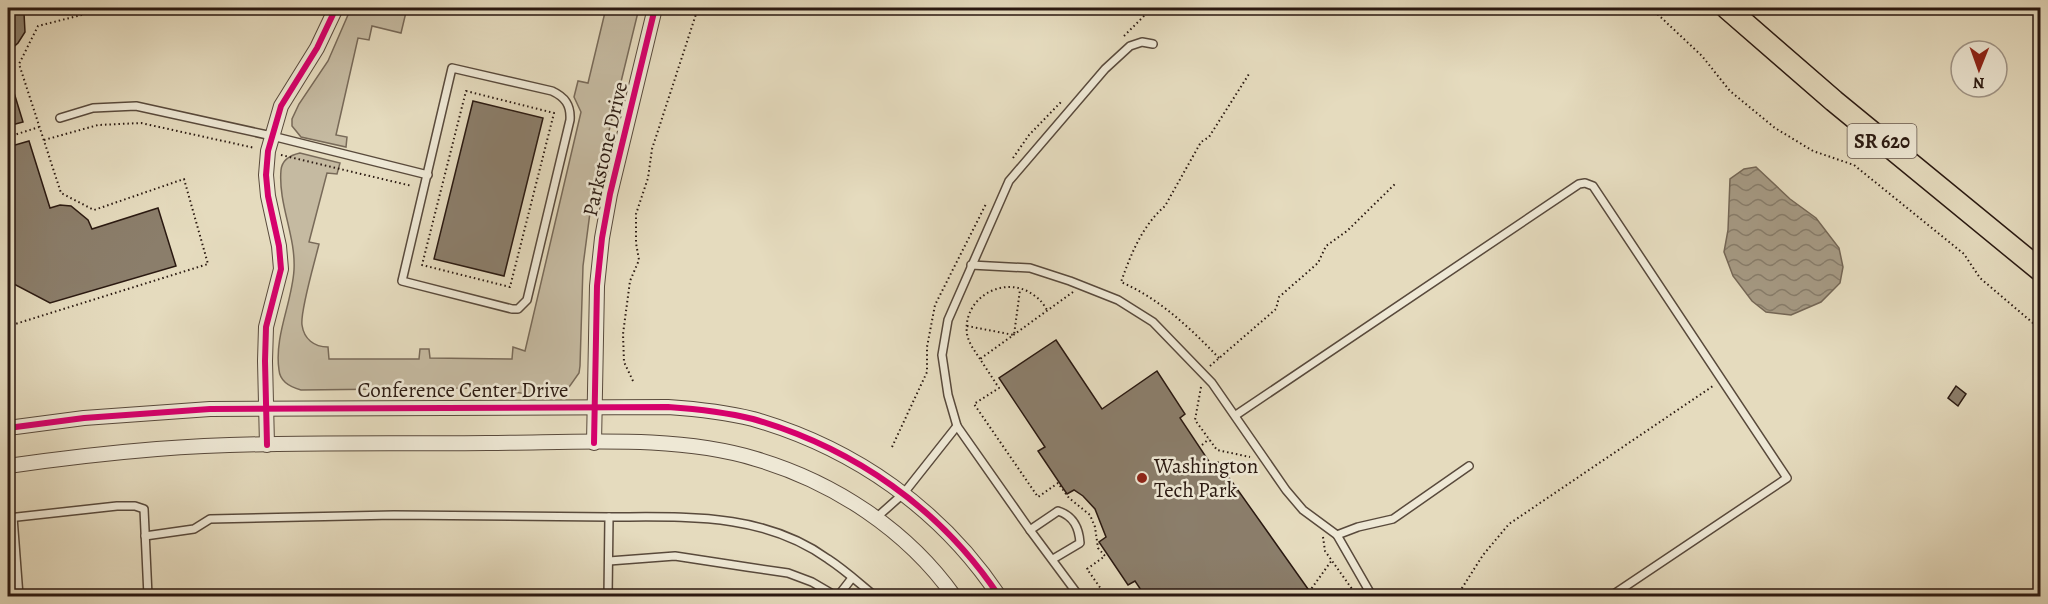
<svg xmlns="http://www.w3.org/2000/svg" width="2048" height="604" font-family="Alegreya,serif">
<style>
.grass{fill:#c5baa1;stroke:#786a59;stroke-width:1.5}
.water{fill:url(#water-waves);stroke:#746655;stroke-width:1.5}
.building{fill:#8b7e6b;stroke:#2a1911;stroke-width:1.5}
.lines{fill:none;stroke-linecap:round;stroke-linejoin:round}
.service-casing{stroke:#594a3c;stroke-width:10}
.minor-casing{stroke:#594a3c;stroke-width:16}
.primary-casing{stroke:#2a1911;stroke-width:24}
.path{stroke:#2a1911;stroke-width:2;stroke-dasharray:1.5 3;stroke-linecap:butt}
.service{stroke:#eee8d5;stroke-width:7}
.minor{stroke:#eee8d5;stroke-width:14}
.primary{stroke:#e5dbbe;stroke-width:21}
.cycleway-casing{stroke:#eee8d5;stroke-width:10}
.cycleway{stroke:#d6006c;stroke-width:6}
.poi-dot{fill:#8f2418;stroke:#eee8d5;stroke-width:2}
.labels{text-anchor:middle;dominant-baseline:central;stroke-width:5;stroke-linejoin:round;paint-order:stroke}
.shield{fill:#eee8d5;stroke:#65574c;stroke-width:1.5}
.shield-label{font-size:20px;font-weight:bold;fill:#2a1911}
.street-label{font-size:21px;fill:#2a1911;stroke:#eee8d5}
.poi-label{font-size:21px;fill:#2a1911;stroke:#eee8d5;text-anchor:start}
</style>
<defs>
<pattern id="water-waves" width="16" height="10" patternUnits="userSpaceOnUse" patternTransform="scale(1.5)"><rect width="16" height="10" fill="#a59983"/><path d="M0 5q4-4 8 0t8 0" fill="none" stroke="#877c6a"/></pattern>
</defs>
<rect width="100%" height="100%" fill="#e5dbbe"/>
<filter id="stains"><feTurbulence type="fractalNoise" baseFrequency=".00333" numOctaves="4"/><feColorMatrix values="0 0 0 0 .2 0 0 0 0 .09 0 0 0 0 .02 0 0 0 .5 -.17"/></filter>
<radialGradient id="worn" r=".72"><stop offset=".6" stop-color="#630" stop-opacity="0"/><stop offset="1" stop-color="#630" stop-opacity=".3"/></radialGradient>
<!-- grass -->
<g class="grass">
<path d="M351 8H407L401 33 372 26 369 40 358 38 336 135 347 137 346 147 301 137 292 126V119L299 104 328 61Z"/>
<path d="M606 8H639L591 205 583 266 580 366 579 373 567 390 554 397 480 388 301 390C290 387 280 382 279 370 274 336 292 303 294 270 296 236 278 204 281 170 282 160 291 155 300 153L340 163 337 174 327 173 309 242 319 244C315 261 300 311 302 325 304 339 314 347 328 347L329 359H419L420 349H429L430 358 512 359 513 347 525 351 581 112 574 97 578 81 588 83Z"/>
</g>
<!-- water -->
<path class="water" d="M1756 167 1790 199 1816 218 1839 248 1843 267 1840 283 1821 302 1791 315 1766 312 1752 301 1733 276 1724 252 1728 230 1730 179 1744 169Z"/>
<!-- building -->
<g class="building">
<path d="M8 8H40L24 13 25 32 18 43 8 52Z"/>
<path d="M8 73 23 122 8 126Z"/>
<path d="M473 101 543 118 504 276 434 259Z"/>
<path d="M29 141 50 208 60 205 71 206 88 220 92 229 158 208 176 266 50 303 10 282 8 275V147Z"/>
<path d="M1056 340 1102 409 1157 371 1185 414 1180 418 1212 466 1218 462 1313 596H1145L1135 581 1128 585 1099 542 1106 537 1095 509 1083 496 1074 490 1067 494 1038 451 1045 447 999 378Z"/>
<path d="M1956 386 1966 394 1958 406 1948 398Z"/>
</g>
<g class="lines">
<!-- service casing -->
<g class="service-casing">
<g id="service">
<path d="M452 68 552 91C565 97 571 105 570 120L527 300 518 309H512L402 281Z"/>
<path d="M60 118 93 108 136 106 272 136 428 175"/>
<path d="M971 265 1030 268 1070 281 1118 300 1153 322 1212 383 1286 490 1303 510 1337 535 1372 596"/>
<path d="M1236 415 1579 184 1585 183 1593 186 1787 478 1611 596"/>
<path d="M13 517 19 596"/>
<path d="M609 517C685 517 763 512 828 559 845 570 860 584 875 596"/>
<path d="M8 518 117 506H135L144 509 148 596"/>
<path d="M876 518 904 493 957 426"/>
<path d="M1030 530 1058 511C1074 516 1079 528 1080 543L1053 559"/>
<path d="M1337 535 1358 527 1393 519 1469 466"/>
<path d="M145 536 194 529 210 519 394 515 609 517 608 596"/>
<path d="M609 561 675 556 747 567 788 573 812 582 836 596"/>
<path d="M838 596 852 578"/>
<path d="M1079 596 1030 530 957 426 948 395 942 355 948 320 1009 181 1105 69 1130 46 1142 42 1153 44"/>
</g>
</g>
<!-- minor casing -->
<g class="minor-casing">
<g id="minor">
<path d="M8 428 84 418 210 409 668 407C697 409 725 412 753 419 854 448 941 509 999 596"/>
<path d="M594 443 597 286 602 238 610 194 655 8"/>
<path d="M267 445 265 361 266 327 281 269 279 246 268 196 266 175 268 151 281 106 317 48 336 8"/>
<path d="M8 466C57 459 107 453 157 449 266 441 377 444 487 443 574 443 673 434 756 459 834 482 907 530 954 596"/>
</g>
</g>
<!-- primary casing -->
<g class="primary-casing">
<path id="primary" d="M1727 8 1834 101 2040 270"/>
</g>
<!-- path -->
<g class="path">
<path d="M1651 8 1702 56 1730 91 1775 128 1813 151 1854 165 1964 254 1980 278 2040 329"/>
<path d="M1124 36 1152 8"/>
<path d="M466 91 554 113 510 287 422 265Z"/>
<path d="M8 137 39 127"/>
<path d="M44 140 98 125 141 123 255 148"/>
<path d="M281 155 412 186"/>
<path d="M1013 158 1029 135 1062 101"/>
<path d="M1073 292 980 359 999 388 974 404 1038 497 1058 483 1069 498 1090 515 1095 527 1098 548 1105 556 1087 569 1106 596"/>
<path d="M8 312 12 325 208 264 184 179 94 210 61 193 19 64 38 26 109 8"/>
<path d="M967 326 1014 335 1020 290"/>
<path d="M1219 358C1190 328 1160 299 1121 282 1131 254 1142 226 1165 206L1201 142 1209 137 1249 74"/>
<path d="M980 359C975 351 969 344 967 334 962 297 1006 273 1035 296 1040 299 1044 305 1047 310"/>
<path d="M1210 366 1276 309 1279 297 1318 263 1326 246 1347 231 1396 183"/>
<path d="M633 381 624 362 623 334 630 281 639 260 636 243V214L648 178 652 149 698 8"/>
<path d="M1201 387 1195 420 1217 450 1250 457"/>
<path d="M1202 445 1209 439"/>
<path d="M892 447 927 372V347L935 305 986 204"/>
<path d="M1323 537 1325 551 1357 596"/>
<path d="M1309 592 1332 560"/>
<path d="M1457 596 1483 555 1509 524 1713 386"/>
</g>
<!-- service -->
<use href="#service" class="service"/>
<!-- minor -->
<use href="#minor" class="minor"/>
<!-- primary -->
<use href="#primary" class="primary"/>
<!-- cycleway casing -->
<g class="cycleway-casing">
<g id="cycleway">
<path d="M8 428 84 418 210 409 668 407C697 409 725 412 753 419 854 448 941 509 999 596"/>
<path d="M594 443 597 286 602 238 610 194 655 8"/>
<path d="M267 445 265 361 266 327 281 269 279 246 268 196 266 175 268 151 281 106 317 48 336 8"/>
</g>
</g>
<!-- cycleway -->
<use href="#cycleway" class="cycleway"/>
</g>
<!-- markers -->
<circle class="poi-dot" cx="1142" cy="478" r="6"/>
<g class="labels">
<!-- shield labels -->
<rect class="shield" x="1847.5" y="124" width="69" height="34" rx="4.5"/>
<g class="shield-label">
<text x="1882" y="141">SR 620</text>
</g>
<!-- street labels -->
<g class="street-label">
<text transform="translate(605 149) rotate(-77)">Parkstone Drive</text>
<text x="463" y="390">Conference Center Drive</text>
</g>
<!-- poi labels -->
<g class="poi-label">
<text x="1154" y="466">Washington<tspan x="1154" dy="24">Tech Park</tspan></text>
</g>
</g>
<!-- margin -->
<rect width="2048" height="604" fill="none" stroke="#e5dbbe" stroke-width="30"/>
<rect x="9" y="9" width="2030" height="586" fill="none" stroke="#2a1911" stroke-width="3"/>
<rect x="15" y="15" width="2018" height="574" fill="none" stroke="#2a1911" stroke-width="1.5"/>
<!-- north arrow -->
<g transform="translate(1979 69) rotate(181)"><circle r="28" fill="#eee8d5" stroke="#a09587" stroke-width="1.5"/>
<path d="M0-4.5L10 22L0 15L-10 22Z" fill="#8f2418"/>
<text y="-9" font-size="16" font-weight="bold" text-anchor="middle" fill="#2a1911">N</text>
</g>
<rect width="100%" height="100%" filter="url(#stains)"/>
<rect width="100%" height="100%" fill="url(#worn)"/>
</svg>
